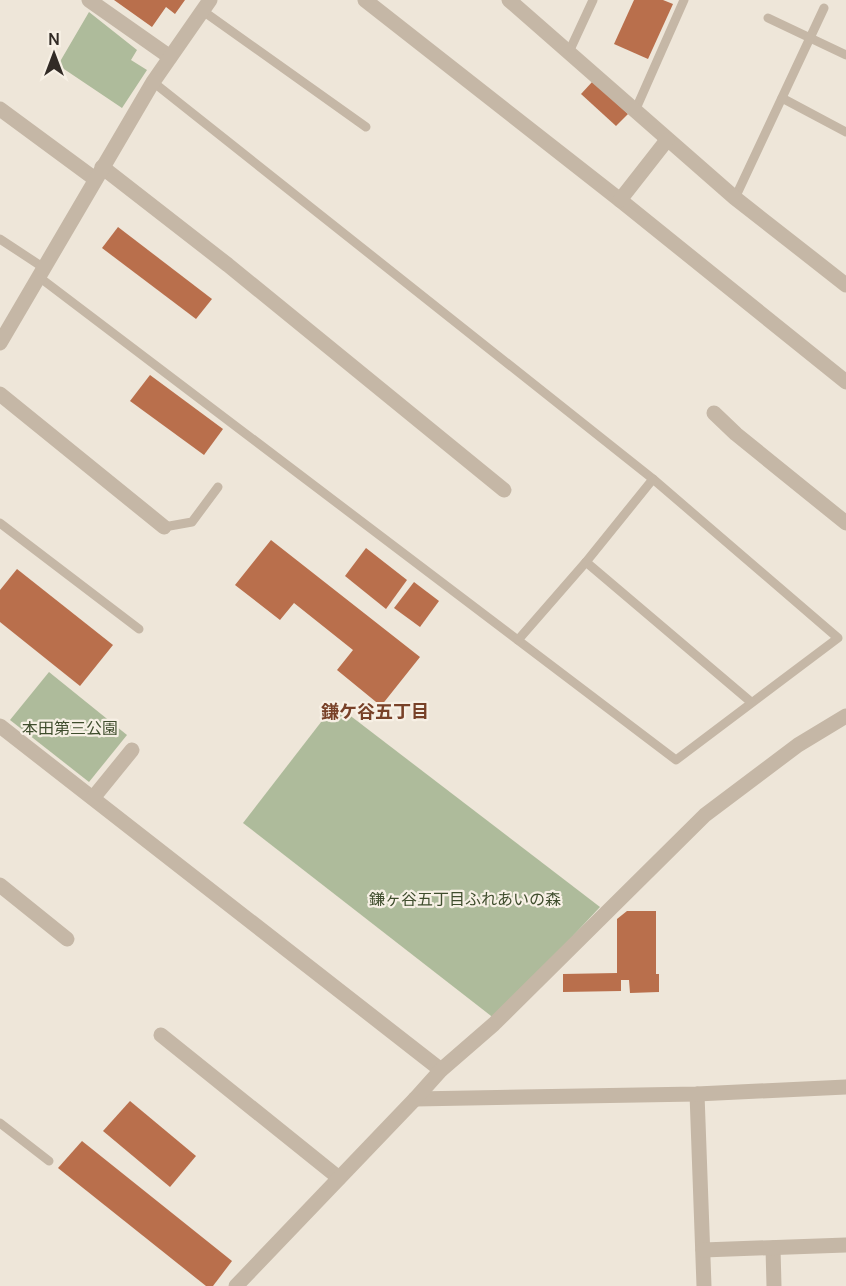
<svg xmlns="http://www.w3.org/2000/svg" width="846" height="1286" font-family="Manrope,'Noto Sans JP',sans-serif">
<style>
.green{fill:#aebb9b}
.building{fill:#b96f4c}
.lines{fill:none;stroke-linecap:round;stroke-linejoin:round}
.service{stroke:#c5b7a6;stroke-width:9}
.minor{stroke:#c5b7a6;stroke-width:15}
.labels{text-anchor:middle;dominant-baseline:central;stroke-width:4.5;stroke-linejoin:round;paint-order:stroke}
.park-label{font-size:16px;fill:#3f4d2d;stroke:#f7f0e5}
.neighbourhood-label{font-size:18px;font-weight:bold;fill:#784128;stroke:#f7f0e5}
</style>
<rect width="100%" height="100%" fill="#eee6d9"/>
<!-- green -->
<g class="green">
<path d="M89 12 137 50 131 60 147 70 122 108 58 65Z"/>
<path d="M49 672 127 735 89 782 10 720Z"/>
<path d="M335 704 600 907 495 1019 243 823Z"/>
</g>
<!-- building -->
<g class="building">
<path d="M114 0H185L175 14 166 7 152 27Z"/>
<path d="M634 0H663L673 4 648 59 614 44Z"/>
<path d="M593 81 628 114 616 126 581 94Z"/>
<path d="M118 227 212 299 196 319 102 248Z"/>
<path d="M150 375 223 429 204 455 130 401Z"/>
<path d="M271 540 420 657 381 706 337 670 353 650 294 603 280 620 235 585Z"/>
<path d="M366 548 407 580 386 609 345 576Z"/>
<path d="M17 569 113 645 80 686 0 622V590Z"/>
<path d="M414 582 439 601 420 627 394 608Z"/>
<path d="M627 911H656V974H659V992L630 993 629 980H621V991L563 992V974L617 973V919Z"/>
<path d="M130 1101 196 1156 170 1187 103 1131Z"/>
<path d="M82 1141 232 1261 213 1286H206L58 1168Z"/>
</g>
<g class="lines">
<!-- service -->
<g class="service">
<path d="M203 11 366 127"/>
<path d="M768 18 846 55"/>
<path d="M568 54 593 0"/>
<path d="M782 98 846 132"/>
<path d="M635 111 684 0"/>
<path d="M735 198 824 8"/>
<path d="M0 239 44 268"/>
<path d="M39 277 676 760 838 638 653 479 153 82"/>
<path d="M0 523 139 629"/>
<path d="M164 527 192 522 218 487"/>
<path d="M586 562 751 702"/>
<path d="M518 640 586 562 653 479"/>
<path d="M0 1123 49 1161"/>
</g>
<!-- minor -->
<g class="minor">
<path d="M89 0 170 57"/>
<path d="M365 0 620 200 846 382"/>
<path d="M509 0 735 198 846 285"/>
<path d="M0 109 95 179"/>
<path d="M102 167 228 265 504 490"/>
<path d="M620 200 667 140"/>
<path d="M0 343 153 82 210 0"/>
<path d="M0 394 164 527"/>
<path d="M714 413 736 434 846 523"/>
<path d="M0 726 441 1070"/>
<path d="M93 798 132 750"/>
<path d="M0 885 67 939"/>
<path d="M161 1035 339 1178"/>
<path d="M697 1094 704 1286"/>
<path d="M415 1099 697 1094 846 1087"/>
<path d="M773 1248 774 1286"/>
<path d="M703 1250 846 1245"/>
<path d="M236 1286 415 1099 441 1070 494 1024 705 815 798 745 846 716"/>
</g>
</g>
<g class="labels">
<!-- park labels -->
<g class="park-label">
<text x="70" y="728">本田第三公園</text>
<text x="465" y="899">鎌ヶ谷五丁目ふれあいの森</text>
</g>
<!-- neighbourhood labels -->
<g class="neighbourhood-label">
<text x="375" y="711">鎌ケ谷五丁目</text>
</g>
</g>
<!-- north arrow -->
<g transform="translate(54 54)" stroke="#f7f0e5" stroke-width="4.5" paint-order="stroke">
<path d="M0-4.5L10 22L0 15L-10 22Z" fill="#322b26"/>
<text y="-9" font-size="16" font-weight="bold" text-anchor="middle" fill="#322b26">N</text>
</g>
</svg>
